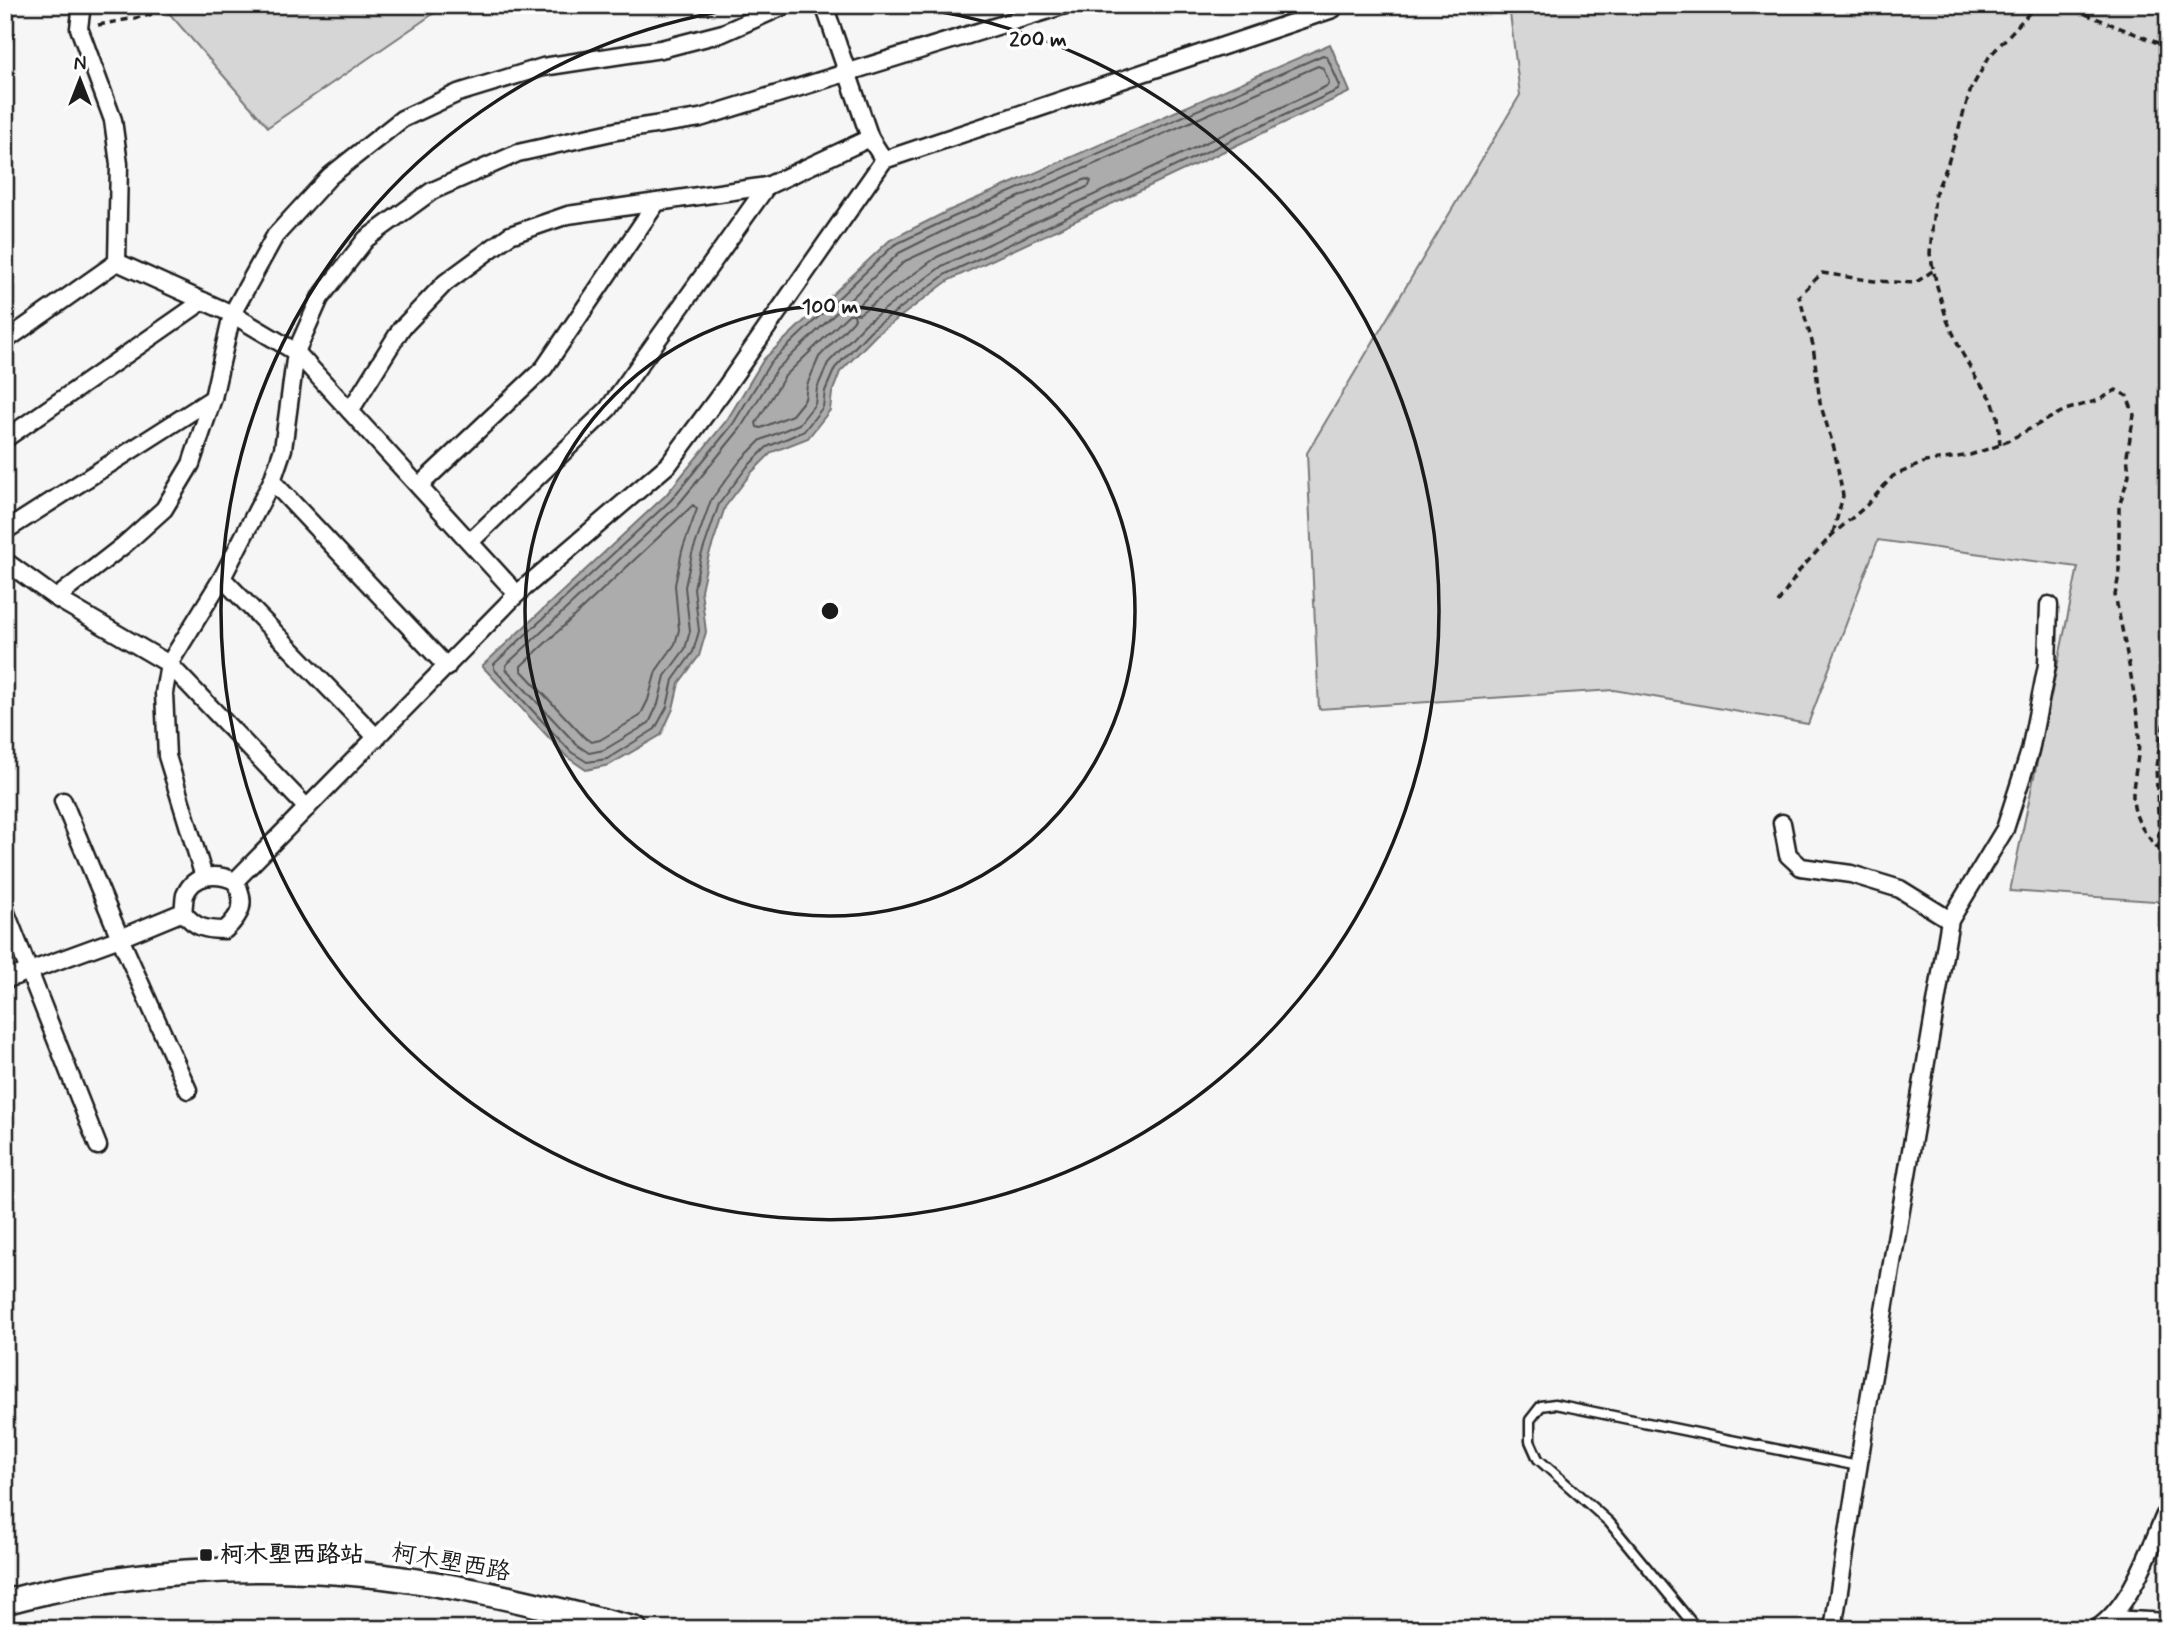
<svg xmlns="http://www.w3.org/2000/svg" width="2173" height="1634" font-family="Mynerve,'LXGW WenKai TC',sans-serif">
<style>
.green{fill:#d6d6d6;stroke:#797979;stroke-width:2}
.water{fill:#acacac;stroke:#727272;stroke-width:2}
.lines{fill:none;stroke-linecap:round;stroke-linejoin:round}
.shore{stroke:#565656;stroke-width:2}
.lane-casing{stroke:#1c1c1c;stroke-width:13}
.street-casing{stroke:#1c1c1c;stroke-width:21}
.secondary-casing{stroke:#1c1c1c;stroke-width:28}
.path{stroke:#1c1c1c;stroke-width:3.5;stroke-dasharray:7 5;stroke-linecap:butt}
.lane{stroke:#fff;stroke-width:8}
.street{stroke:#fff;stroke-width:16}
.secondary{stroke:#fff;stroke-width:23}
.ring{fill:none;stroke:#1c1c1c;stroke-width:3.5}
.poi-dot{fill:#1c1c1c;stroke:#fff;stroke-width:2.5}
.labels{text-anchor:middle;dominant-baseline:central;stroke-width:7;stroke-linejoin:round;paint-order:stroke}
.poi-label{font-size:24px;font-weight:bold;fill:#1c1c1c;stroke:#fff;text-anchor:start}
.street-label{font-size:24px;fill:#1c1c1c;stroke:#fff}
.centre{fill:#1c1c1c;stroke:#fff;stroke-width:3.5}
.ring-label{font-size:21px;text-anchor:middle;font-weight:bold;fill:#1c1c1c;stroke:#fff;stroke-width:7;stroke-linejoin:round;paint-order:stroke}
</style>
<rect width="100%" height="100%" fill="#f6f6f6"/>
<filter id="ink" filterUnits="userSpaceOnUse"><feTurbulence type="fractalNoise" baseFrequency=".0143" numOctaves="2"/><feDisplacementMap in="SourceGraphic" scale="14" xChannelSelector="R" yChannelSelector="G"/><feConvolveMatrix kernelMatrix="1 2 1 2 8 2 1 2 1" color-interpolation-filters="sRGB"/></filter>
<g filter="url(#ink)">
<!-- green -->
<g class="green">
<path d="M162 5H446L268 127Z"/>
<path d="M1509 5H2168V902L2010 891 2078 567 1878 540 1808 724 1614 690 1319 709 1307 453 1520 95Z"/>
</g>
<!-- water -->
<path class="water" d="M1330 44 1350 92 949 280 876 335 840 372 832 393 830 410 808 438 772 452 752 472 725 507 708 558 701 590 706 632 699 656 679 683 673 709 661 735 609 765 586 770 567 757 482 666 666 495 727 420 764 359 890 240 948 211Z"/>
<g class="lines">
<!-- shore -->
<g class="shore">
<path d="M1323 55 1327 57 1340 86 1338 90 946 274 871 330 835 368 825 391 823 407 804 431 767 447 747 467 719 504 701 556 694 588 699 631 693 652 673 680 667 707 655 729 607 759 587 762 571 752 494 669V664L671 500 733 424 770 363 894 245 951 218Z"/>
<path d="M1318 66 1323 68 1329 82 1327 86 942 266 865 324 828 363 817 388 815 404 799 424 761 440 740 461 711 500 692 554 685 587 690 631 685 649 665 676 658 704 649 723 604 750 589 753 577 745 506 669V665L677 506 740 429 777 369 899 253 955 225Z"/>
<path d="M1086 179 1091 181 1089 186 937 257 859 314 855 313V309L905 261Z"/>
<path d="M849 314H854L855 319 819 357 807 385 805 399 792 415 761 428 757 427 756 423 785 376Z"/>
<path d="M693 505 697 509 682 551 675 585 679 630 675 644 656 671 648 700 640 716 600 740 591 742 584 737 521 670V666Z"/>
</g>
<!-- lane casing -->
<g class="lane-casing">
<path id="lane" d="M1697 1629 1609 1522 1538 1459 1530 1441V1420L1541 1406 1555 1404 1858 1466"/>
</g>
<!-- street casing -->
<g class="street-casing">
<g id="street">
<path d="M82 5 79 28 113 120 119 164 117 262"/>
<path d="M824 5 870 138 884 160"/>
<path d="M5 341 117 262 232 314 296 352 517 594"/>
<path d="M350 411 401 329 445 283 510 235 568 215 767 186 870 138"/>
<path d="M5 439 203 301"/>
<path d="M272 481 447 667"/>
<path d="M419 486 544 368 657 202"/>
<path d="M5 531 213 398"/>
<path d="M470 542 608 409 767 186"/>
<path d="M5 561 56 598 169 664 307 808"/>
<path d="M222 578 377 738"/>
<path d="M56 598 124 545 164 509 191 464 213 398 232 314 275 236 330 176 402 119 458 93 543 67 661 49 723 33 786 5"/>
<path d="M63 801 120 938 188 1090"/>
<path d="M1782 823 1788 855 1801 867 1851 874 1900 889 1950 920"/>
<path d="M204 877 167 756 164 693 169 664 222 578 272 481 283 449 296 352 320 298 366 239 432 191 518 153 616 131 700 118 1065 5"/>
<path d="M5 910 98 1146"/>
<path d="M183 912C195 928 206 930 225 930 242 914 247 902 235 881"/>
<path d="M5 980 120 938 183 912C184 907 184 899 185 895 194 873 217 873 235 881L517 594 669 464 725 388 884 160 1333 9 1331 5"/>
<path d="M2111 1619 2168 1622"/>
<path d="M1833 1629 1868 1405 1950 920 2005 829 2030 751 2047 665 2049 605"/>
<path d="M2096 1629C2133 1605 2150 1547 2168 1508"/>
</g>
</g>
<!-- secondary casing -->
<g class="secondary-casing">
<path id="secondary" d="M5 1602C122 1570 249 1563 369 1575 459 1584 548 1607 635 1629"/>
</g>
<!-- path -->
<g class="path">
<path d="M2063 5 2168 47"/>
<path d="M98 25 146 16 181 5"/>
<path d="M2000 445 1998 417 1991 398 1976 378 1962 353 1947 320 1937 286 1930 254 1935 194 1947 166 1971 89 1989 57 2031 11 2043 5"/>
<path d="M1833 533 1843 496 1834 448 1820 403 1813 345 1799 296 1822 273 1874 281 1915 283 1934 270"/>
<path d="M1778 603 1800 570 1832 535 1865 507 1893 476 1925 462 1970 455 2000 445 2065 410 2099 400 2116 390 2127 396 2134 415 2127 455 2129 475 2119 506V575L2115 595C2124 638 2133 681 2138 724 2145 777 2111 801 2160 850"/>
<path d="M2168 700 2156 766 2160 863 2168 878"/>
</g>
<!-- lane -->
<use href="#lane" class="lane"/>
<!-- street -->
<use href="#street" class="street"/>
<!-- secondary -->
<use href="#secondary" class="secondary"/>
</g>
</g>
<!-- distance rings -->
<g class="ring">
<circle cx="830" cy="611" r="305"/>
<path d="M894 5A609 609 0 1 1 766 5"/>
</g>
<!-- markers -->
<rect class="poi-dot" x="199" y="1548" width="14" height="14" rx="3.5"/>
<g class="labels">
<!-- poi labels -->
<g class="poi-label">
<text x="220" y="1555">柯木塱西路站</text>
</g>
<!-- street labels -->
<g class="street-label">
<text transform="translate(451 1563) rotate(10)">柯木塱西路</text>
</g>
</g>
<circle cx="830" cy="611" r="10" class="centre"/>
<g class="ring-label">
<text x="1038" y="46">200 m</text>
<text x="830" y="313">100 m</text>
</g>
<!-- margin -->
<rect width="2173" height="1634" fill="none" stroke="#fff" stroke-width="28"/>
<rect x="14" y="14" width="2145" height="1606" fill="none" stroke="#1c1c1c" stroke-width="2.5" filter="url(#ink)"/>
<!-- north arrow -->
<g transform="translate(80 80)" stroke="#ffffff" stroke-width="5" paint-order="stroke">
<path d="M0-5L12 26L0 18L-12 26Z" fill="#1c1c1c"/>
<text y="-10" font-size="19" font-weight="bold" text-anchor="middle" fill="#1c1c1c">N</text>
</g>
</svg>
